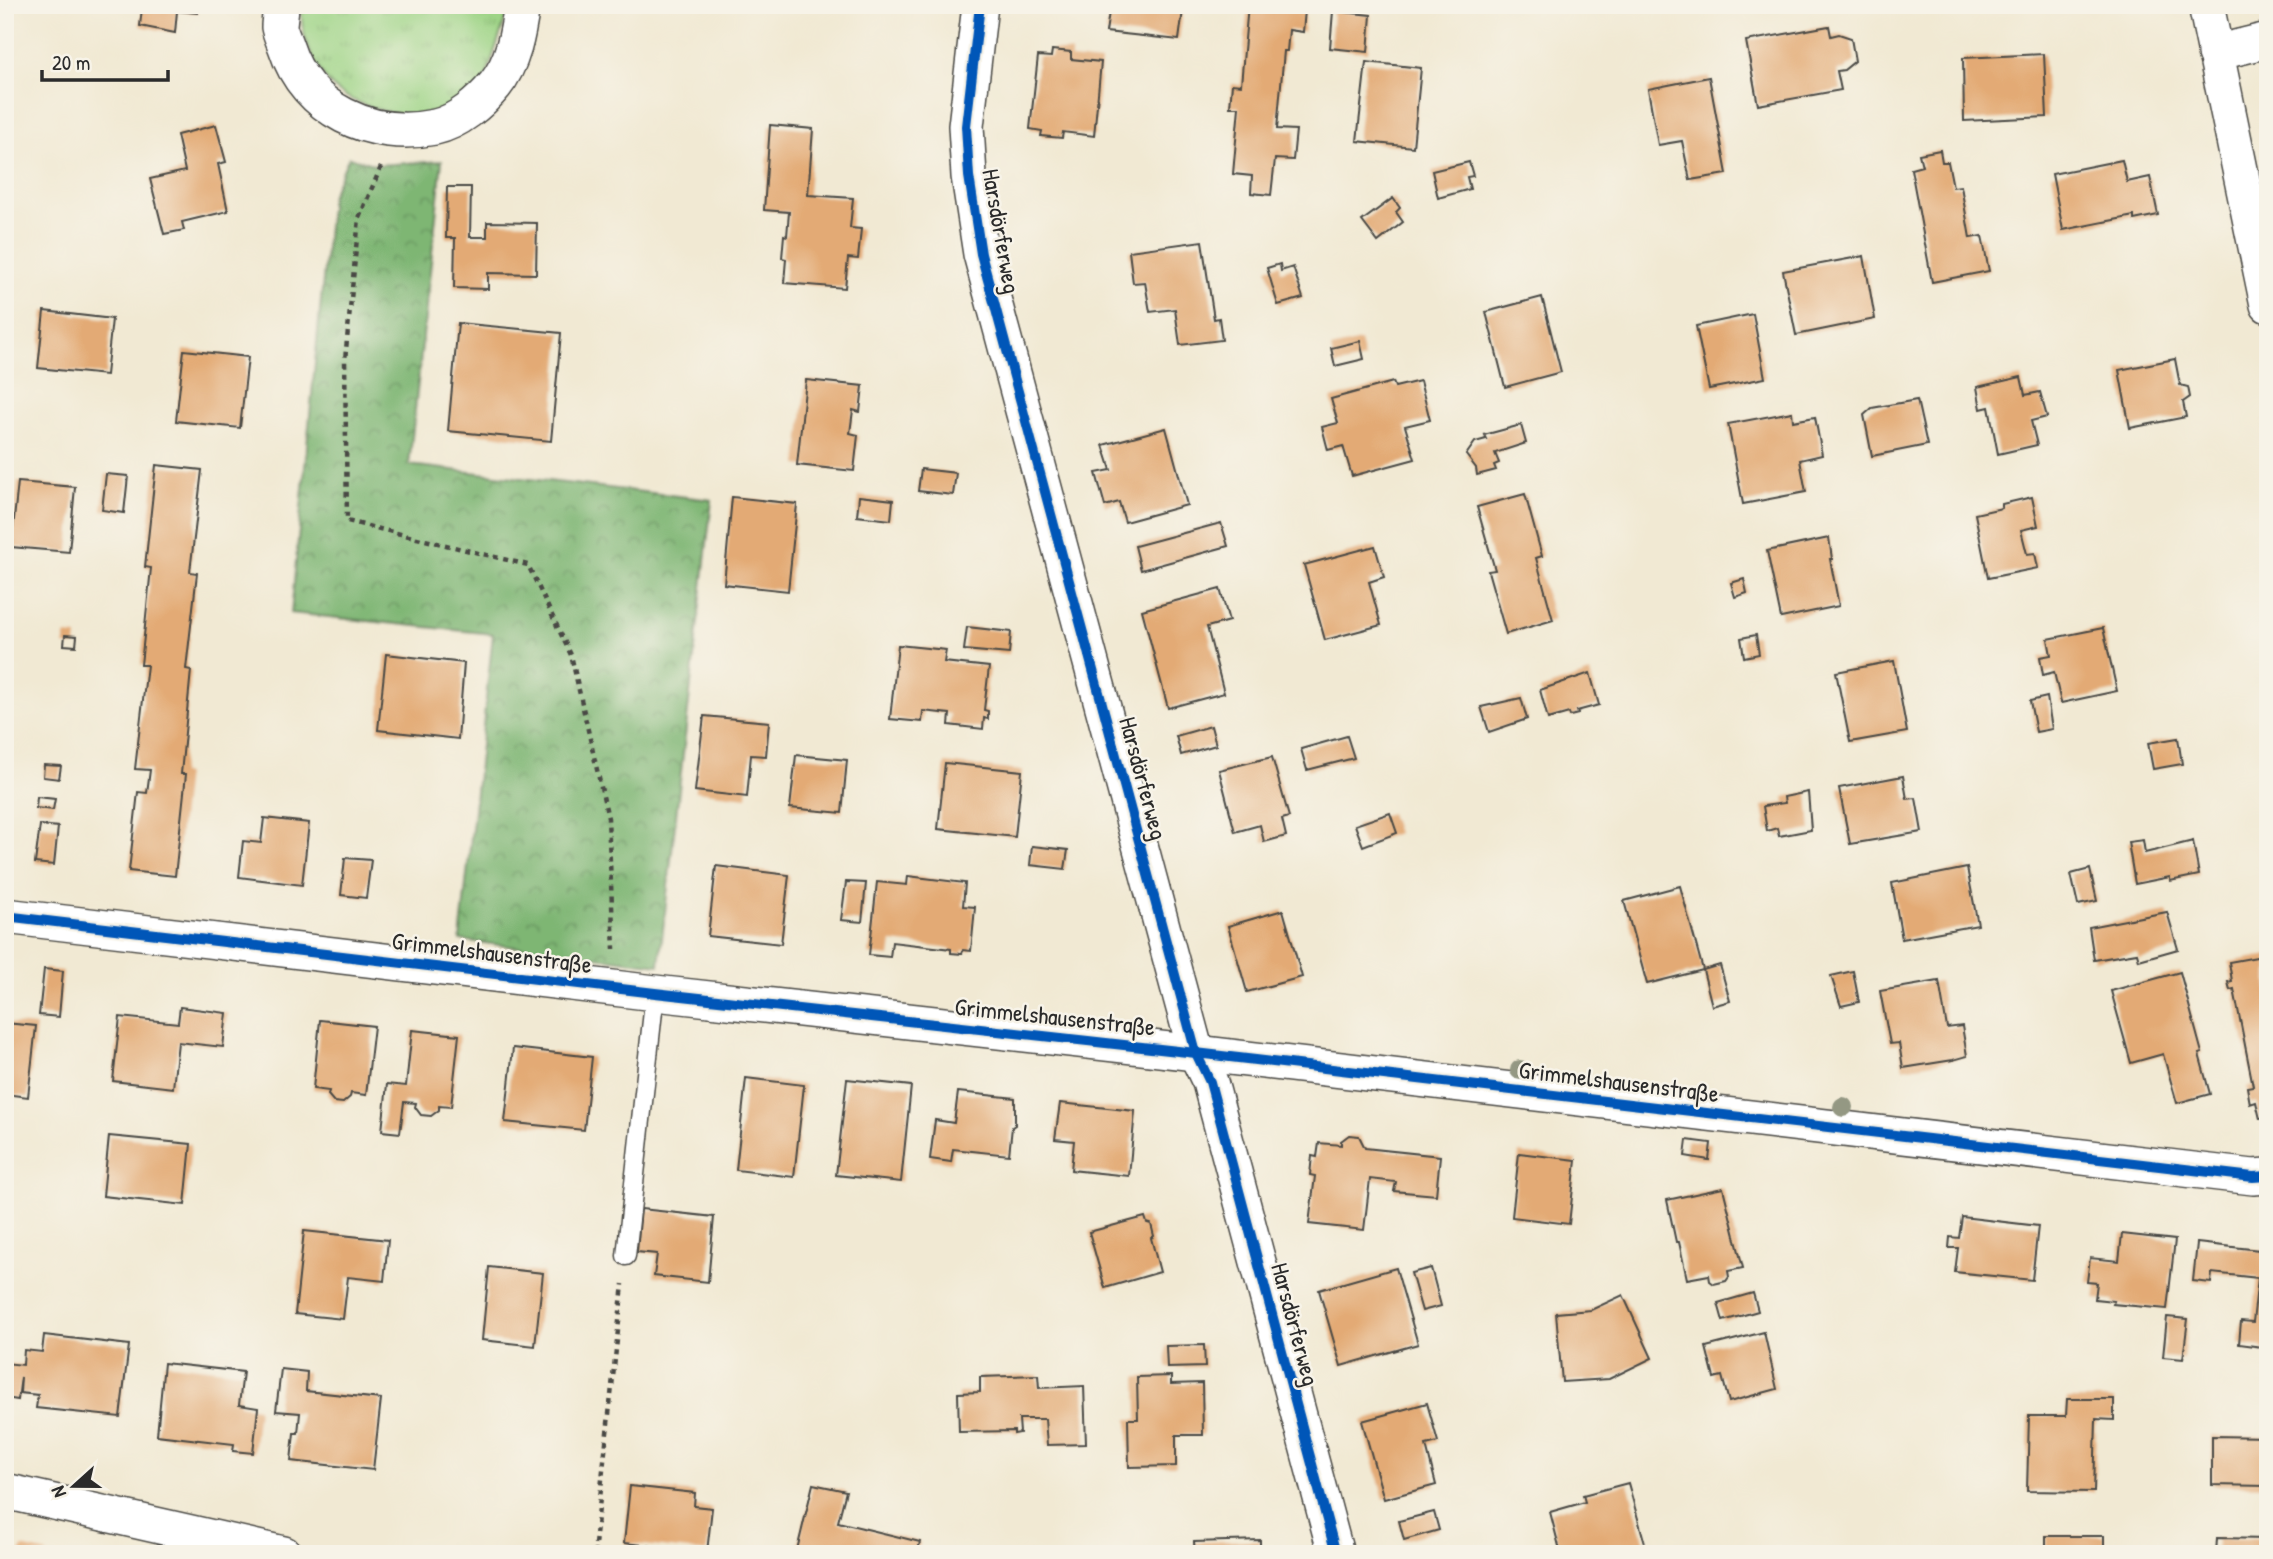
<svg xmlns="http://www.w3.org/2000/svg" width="2273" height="1559" font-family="'Patrick Hand',sans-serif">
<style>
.grass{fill:url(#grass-tufts);stroke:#648058;stroke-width:2}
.forest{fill:url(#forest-crowns);stroke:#54704f;stroke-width:2}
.building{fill:#e3aa74}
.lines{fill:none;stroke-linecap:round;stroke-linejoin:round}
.lane-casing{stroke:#494844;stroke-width:21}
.street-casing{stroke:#494844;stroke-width:38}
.path{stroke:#494844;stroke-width:4.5;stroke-dasharray:5 5;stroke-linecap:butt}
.lane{stroke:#fff;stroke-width:18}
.street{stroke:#fff;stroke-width:35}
.cycleway-casing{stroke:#f7f3e8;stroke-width:15}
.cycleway{stroke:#0057b8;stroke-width:10}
.tree{fill:#949883}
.labels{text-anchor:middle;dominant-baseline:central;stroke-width:5;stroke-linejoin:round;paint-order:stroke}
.street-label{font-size:24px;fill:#2b2b2b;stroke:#f7f3e8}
</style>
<defs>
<pattern id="grass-tufts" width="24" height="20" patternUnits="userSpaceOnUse" patternTransform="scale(1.75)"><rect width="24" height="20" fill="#9ed486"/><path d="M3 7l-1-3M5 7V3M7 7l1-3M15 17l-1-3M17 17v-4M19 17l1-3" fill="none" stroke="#88b674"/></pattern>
<pattern id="forest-crowns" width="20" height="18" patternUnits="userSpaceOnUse" patternTransform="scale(1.75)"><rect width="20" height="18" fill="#7eb673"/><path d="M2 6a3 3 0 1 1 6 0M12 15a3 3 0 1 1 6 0" fill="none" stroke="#67945f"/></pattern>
</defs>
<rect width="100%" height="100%" fill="#f7f3e8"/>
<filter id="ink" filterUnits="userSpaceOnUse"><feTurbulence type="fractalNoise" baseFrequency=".0143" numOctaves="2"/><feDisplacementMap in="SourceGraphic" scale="14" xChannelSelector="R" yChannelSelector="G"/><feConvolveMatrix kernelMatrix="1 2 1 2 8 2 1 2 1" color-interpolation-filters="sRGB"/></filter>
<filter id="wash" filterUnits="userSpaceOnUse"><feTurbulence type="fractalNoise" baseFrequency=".00686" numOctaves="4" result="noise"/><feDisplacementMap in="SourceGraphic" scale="28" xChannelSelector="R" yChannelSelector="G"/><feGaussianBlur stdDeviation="1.57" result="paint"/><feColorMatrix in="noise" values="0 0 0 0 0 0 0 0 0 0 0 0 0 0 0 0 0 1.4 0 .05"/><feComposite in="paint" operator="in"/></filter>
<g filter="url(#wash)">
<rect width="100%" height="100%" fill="#f1e9d3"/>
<!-- grass -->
<path class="grass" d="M302 5H510L482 89C469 97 453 110 439 114 409 121 353 107 331 85 312 64 299 33 302 5Z"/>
<!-- forest -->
<path class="forest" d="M349 157 376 165 442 161 409 465 712 500 659 965 460 940 493 634 291 613 331 196Z"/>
<g id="blocks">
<!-- building -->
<g class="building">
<path d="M139 5H199L198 13 177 11 175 33 140 26 142 8H139Z"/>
<path d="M1110 5H1190V10H1183L1179 40 1106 32Z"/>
<path d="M1248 5H1292L1291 9 1305 10 1303 32 1289 30 1287 51H1284L1277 129 1296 130 1293 160 1275 159 1271 195 1251 193 1252 176 1233 174 1239 107H1230L1232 84 1241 85Z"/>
<path d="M1333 11 1371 15 1368 52 1330 48Z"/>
<path d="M1829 26 1831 36 1839 34 1851 38 1855 61 1844 70 1837 71 1841 90 1758 105 1746 41Z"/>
<path d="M1052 50 1071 52V59L1101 62 1094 136 1063 132 1062 138 1041 136 1042 131 1030 129 1038 56 1051 57Z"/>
<path d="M2044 54 2047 117 1964 121 1963 58Z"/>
<path d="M1366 62 1421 68 1413 147 1357 141Z"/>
<path d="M1709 77 1727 174 1690 180 1682 141 1658 145 1648 89Z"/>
<path d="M216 125 226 162 218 164 228 211 182 222 184 230 164 234 150 179 185 171 177 135Z"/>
<path d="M770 125 813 129 808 195 853 198 850 228 861 229 858 259 848 258 845 288 784 283 786 259 782 258 784 235 787 236 789 212 764 210Z"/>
<path d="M1940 150 1942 162H1948L1953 187 1961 186 1970 238 1982 236 1989 271 1932 282 1911 169 1922 166 1919 154Z"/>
<path d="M2122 160 2127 182 2150 177 2158 215 2134 220V216L2063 230 2052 174Z"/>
<path d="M1469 162 1473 176 1467 177 1470 189 1438 198 1432 171Z"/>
<path d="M447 187H471L470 237H487V222L537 223 536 274 488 273V289L454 288 455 238H446Z"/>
<path d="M1393 198 1400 208 1396 212 1403 222 1378 242 1362 221Z"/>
<path d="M1202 241 1214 319 1219 318 1222 340 1180 345 1175 309 1150 312 1145 282 1133 283 1129 251Z"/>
<path d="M1864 256 1875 319 1796 335 1783 271Z"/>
<path d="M1280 264 1281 271 1293 267 1303 298 1278 305 1267 268Z"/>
<path d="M1542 297 1561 372 1505 387 1486 312Z"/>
<path d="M44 311 112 319 106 375 38 368Z"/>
<path d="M1753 314 1765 378 1709 389 1696 326Z"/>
<path d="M458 323 561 333 551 441 448 431Z"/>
<path d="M1360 341 1364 359 1335 366 1331 348Z"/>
<path d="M184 350 248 357 240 428 176 421Z"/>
<path d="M2175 359 2180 385 2188 387 2190 397 2183 402 2186 417 2130 428 2119 370Z"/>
<path d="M2021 377 2025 395 2040 392 2047 417 2031 421 2037 445 1998 454 1989 407 1981 409 1977 387Z"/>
<path d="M806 380 863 386 860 412 853 410 850 433 858 435 854 471 797 465Z"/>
<path d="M1420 381 1430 420 1405 426 1415 459 1352 476 1343 446 1328 450 1322 427 1338 423 1331 399 1393 382 1395 387Z"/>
<path d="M1917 400 1927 445 1872 456 1864 415 1872 408Z"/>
<path d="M1792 412 1793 421 1815 417 1822 455 1800 460 1806 492 1743 504 1728 424Z"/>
<path d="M1521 425 1526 443 1495 453 1499 463 1494 465 1496 470 1477 475 1476 468 1466 455 1475 442 1486 439 1484 435Z"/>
<path d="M1166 428 1187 505 1125 522 1119 502 1105 506 1096 473 1111 470 1103 445Z"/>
<path d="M156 465 202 470 190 572 197 573 186 669 191 670 181 774H186L175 876 129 871 138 792 147 793 150 770 135 769 147 665H141L151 568 145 567Z"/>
<path d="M921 469 956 473 953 495 918 491Z"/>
<path d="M106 474 128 476 124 513 102 510Z"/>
<path d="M18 482 75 487 69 552 11 547Z"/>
<path d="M1525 494 1542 556 1536 558 1553 620 1506 634 1488 571 1495 570 1477 507Z"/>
<path d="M859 496 893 500 891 520 857 516Z"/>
<path d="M732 497 797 504 788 591 724 584Z"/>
<path d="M2032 497 2038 526 2021 530 2027 554 2035 553 2038 568 1988 578 1975 514 2002 508V504Z"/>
<path d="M1221 523 1228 546 1141 570 1135 546Z"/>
<path d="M1829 538 1832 559H1830L1839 606 1781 618 1767 551Z"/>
<path d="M1375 546 1384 577 1369 582 1381 625 1325 640 1304 565Z"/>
<path d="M1744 579 1747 593 1735 597 1731 583Z"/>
<path d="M1220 589 1229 621 1207 627 1224 693 1168 708 1142 610Z"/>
<path d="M967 627 1011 632 1009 654 964 650Z"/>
<path d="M2103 628 2117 691 2061 703 2054 672 2043 675 2040 657 2051 655 2048 639Z"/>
<path d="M65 635 77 636 76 646 64 645Z"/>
<path d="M1756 635 1759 654 1744 657 1741 638Z"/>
<path d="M898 645 946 650 944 662 989 667 984 710 988 711V719L984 718 983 729 949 725 950 714 923 711 922 722 890 719Z"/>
<path d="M386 654 464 663 458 739 378 730Z"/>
<path d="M1894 661 1907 732 1850 742 1836 672Z"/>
<path d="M1590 673 1599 705 1577 711 1578 714 1570 716 1569 713 1548 719 1540 690Z"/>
<path d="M2047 697 2052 729 2036 732 2030 701Z"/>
<path d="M1521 698 1527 719 1489 732 1481 707Z"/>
<path d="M704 716 769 722 766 756 751 755 747 797 695 791Z"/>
<path d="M1211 726 1216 745 1181 755 1176 736Z"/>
<path d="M1347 736 1354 758 1307 770 1301 749Z"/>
<path d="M2178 738 2182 764 2153 769 2148 743Z"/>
<path d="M796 755 847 760 842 813 790 808Z"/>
<path d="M1272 757 1289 817 1282 819 1286 836 1264 842 1260 825 1235 832 1219 770Z"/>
<path d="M945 763 1022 771 1015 837 938 829Z"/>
<path d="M44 765 61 766 59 779 43 777Z"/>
<path d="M1903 776 1907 799 1916 798 1922 832 1850 844 1839 788Z"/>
<path d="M1808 792 1811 830 1779 836 1777 828 1767 831 1763 806 1785 803 1784 797Z"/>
<path d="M37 797 55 799 53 810 36 808Z"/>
<path d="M1390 813 1397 833 1363 846 1355 825Z"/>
<path d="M264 818 309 823 302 885 239 877 243 841 261 843Z"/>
<path d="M40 825 58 827 54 865 35 863Z"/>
<path d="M2143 840 2145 853 2193 841 2199 875 2170 881V877L2135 884 2128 842Z"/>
<path d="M1032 846 1068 850 1065 869 1030 865Z"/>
<path d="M345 858 371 860 366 898 341 895Z"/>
<path d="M716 866 789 875 781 944 708 936Z"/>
<path d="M1967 868 1978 925 1902 939 1892 883Z"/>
<path d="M2090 869 2097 901 2078 905 2071 874Z"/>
<path d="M908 876 965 883 963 906 975 907 971 951 963 950 962 954 951 953V949L892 942 890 957 869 955 877 882 907 885Z"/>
<path d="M846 882 866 883 862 922 841 920Z"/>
<path d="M1680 886 1703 970 1647 984 1624 901Z"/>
<path d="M1283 910 1302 977 1247 992 1228 926Z"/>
<path d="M2167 912 2178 949 2139 960 2137 953 2094 960 2089 927Z"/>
<path d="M2268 955V1118L2260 1119 2256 1102 2250 1104 2247 1087 2253 1086 2234 989 2230 990 2228 982 2232 981 2229 962Z"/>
<path d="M1720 965 1730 1001 1712 1006 1703 970Z"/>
<path d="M44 969 63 971 59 1017 39 1015Z"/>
<path d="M1853 971 1859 1002 1841 1006 1831 976Z"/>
<path d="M2180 972 2202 1053 2199 1054 2210 1094 2177 1103 2163 1054 2131 1063 2111 991Z"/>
<path d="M1939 981 1947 1028 1962 1026 1967 1056 1953 1060 1903 1068 1899 1043 1890 1044 1880 991Z"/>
<path d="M180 1007 227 1013 223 1047 178 1042 173 1088 113 1081 120 1017 178 1023Z"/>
<path d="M320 1020 374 1026 366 1095 351 1093 350 1097 343 1103 334 1102 328 1095 329 1091 313 1089Z"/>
<path d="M5 1023 36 1026 28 1097 5 1094Z"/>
<path d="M412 1030 459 1035 451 1107 439 1106V1110L431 1116 421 1115 415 1107 416 1103 404 1102 400 1133 382 1131 387 1084 406 1086Z"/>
<path d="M513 1048 592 1057 584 1130 505 1122Z"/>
<path d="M746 1078 804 1085 794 1177 736 1170Z"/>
<path d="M847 1079 911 1086 901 1182 836 1175Z"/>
<path d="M958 1092 1015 1098V1125L1012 1127 1009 1155 953 1149 951 1162 930 1159 935 1120 954 1123Z"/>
<path d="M1060 1103 1135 1111 1129 1176 1071 1170 1074 1141 1055 1139Z"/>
<path d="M1349 1135 1359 1136 1365 1148 1440 1156 1436 1195 1394 1191 1396 1182 1370 1179 1364 1230 1309 1224 1315 1176 1310 1175 1312 1156 1317 1157 1319 1143 1341 1145V1141Z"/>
<path d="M109 1136 191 1144 185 1205 103 1196Z"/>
<path d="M1687 1140 1711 1143 1709 1160 1685 1156Z"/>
<path d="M1519 1153 1576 1160 1569 1224 1512 1217Z"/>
<path d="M1723 1188 1743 1268 1728 1271 1729 1277 1726 1281 1714 1284 1710 1281 1709 1275 1687 1279 1679 1242H1676L1667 1200Z"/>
<path d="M641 1209 714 1217 708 1282 654 1276 657 1254 637 1252Z"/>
<path d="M1145 1217 1147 1223 1151 1224 1154 1236 1151 1238 1160 1272 1105 1288 1089 1232Z"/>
<path d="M1962 1217 2038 1226 2032 1280 1955 1272 1958 1248H1949L1950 1237 1959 1238Z"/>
<path d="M304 1231 388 1240 384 1281 348 1277 343 1319 295 1314Z"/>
<path d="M2122 1234 2175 1240 2167 1309 2113 1304 2114 1301 2095 1299 2097 1283 2087 1282 2090 1258 2119 1261Z"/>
<path d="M2197 1243 2268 1251V1350L2262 1349V1347L2239 1344 2241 1321 2253 1322 2258 1278 2212 1273 2211 1283 2193 1281Z"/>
<path d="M489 1267 543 1273 535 1346 482 1340Z"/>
<path d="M1396 1268 1418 1344 1341 1366 1319 1290Z"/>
<path d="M1431 1268 1441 1306 1422 1311 1411 1273Z"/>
<path d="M1753 1293 1758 1311 1723 1321 1718 1303Z"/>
<path d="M1623 1295 1652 1358 1609 1379 1562 1382 1556 1313 1591 1310Z"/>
<path d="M2167 1317 2188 1319 2183 1359 2163 1357Z"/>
<path d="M1764 1332 1777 1389 1729 1402 1722 1376 1714 1378 1706 1347Z"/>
<path d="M44 1335 129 1345 120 1417 36 1408 38 1395 20 1393 21 1377 18 1400 5 1398V1363L23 1365 24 1350 42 1352Z"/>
<path d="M1204 1345 1205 1367 1167 1368 1166 1346Z"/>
<path d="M164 1363 243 1372 239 1405 258 1408 253 1453 233 1451 234 1444 157 1435Z"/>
<path d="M281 1369 307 1372 306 1391 381 1399 373 1470 291 1461 294 1433H298L300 1413 276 1411Z"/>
<path d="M1038 1375 1039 1388 1084 1386 1086 1444 1047 1445 1045 1419H1019L1020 1433 1014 1434V1431L959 1432 958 1393 980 1392V1377Z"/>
<path d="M1171 1376V1384L1202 1383 1203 1435H1176V1466L1129 1467 1128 1419H1138L1137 1377Z"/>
<path d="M2067 1399H2114V1420L2096 1419 2094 1492 2027 1491 2029 1416H2066Z"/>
<path d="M1427 1403 1438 1442 1426 1445 1436 1485 1384 1499 1362 1421Z"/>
<path d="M2212 1436 2268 1437V1486L2212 1485Z"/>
<path d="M1628 1483 1647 1551 1619 1554 1617 1548 1596 1554H1561L1550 1512 1585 1502 1583 1495Z"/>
<path d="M813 1484 846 1491 838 1522 920 1542 917 1554H796Z"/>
<path d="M630 1486 695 1493 694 1506 712 1508 707 1552 624 1543Z"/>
<path d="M1434 1512 1439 1530 1404 1540 1399 1521Z"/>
<path d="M2046 1536H2104V1554L2046 1553Z"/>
<path d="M2217 1538 2268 1539V1554H2216Z"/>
<path d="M1260 1540V1554H1195L1194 1542Z"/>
<path d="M22 1547 47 1553V1554H20Z"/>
<path d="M1472 1548 1474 1554H1452V1553Z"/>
</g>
</g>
</g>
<g filter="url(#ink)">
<use href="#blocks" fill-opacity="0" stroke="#494844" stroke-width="2"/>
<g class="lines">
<!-- lane casing -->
<g class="lane-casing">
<path id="lane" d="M626 1256 655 993"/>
</g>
<!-- street casing -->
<g class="street-casing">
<g id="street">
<path d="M281 5C281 12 279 20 279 27 280 33 284 41 286 47 306 110 371 140 435 127 458 122 480 103 495 85 513 63 518 33 522 5"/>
<path d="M980 5 966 126 969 176 981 254 1196 1053 1210 1082 1336 1554"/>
<path d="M2206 5 2268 305"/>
<path d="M2215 53 2268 40"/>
<path d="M5 916 655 993 1196 1053 2253 1177 2268 1176"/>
<path d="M5 1491 284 1554"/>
</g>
</g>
<!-- path -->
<g class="path">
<path d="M381 167 359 218 345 360 347 521 528 565 571 655 608 818 614 949"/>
<path d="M594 1554 623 1284"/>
</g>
<!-- lane -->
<use href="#lane" class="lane"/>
<!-- street -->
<use href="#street" class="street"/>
<!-- cycleway casing -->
<g class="cycleway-casing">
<g id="cycleway">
<path d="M980 5 966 126 969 176 981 254 1196 1053 1210 1082 1336 1554"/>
<path d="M5 916 655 993 1196 1053 2253 1177 2268 1176"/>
</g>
</g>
<!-- cycleway -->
<use href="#cycleway" class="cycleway"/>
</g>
<!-- trees -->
<g class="tree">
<circle cx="1520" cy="1070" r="10"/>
<circle cx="1843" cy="1107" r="10"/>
</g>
</g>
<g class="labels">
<!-- street labels -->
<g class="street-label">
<text transform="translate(1002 231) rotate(80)">Harsdörferweg</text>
<text transform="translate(1144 778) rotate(75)">Harsdörferweg</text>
<text transform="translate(492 952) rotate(7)">Grimmelshausenstraße</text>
<text transform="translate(1055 1016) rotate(6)">Grimmelshausenstraße</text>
<text transform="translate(1619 1081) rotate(7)">Grimmelshausenstraße</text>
<text transform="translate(1296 1324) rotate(75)">Harsdörferweg</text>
</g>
</g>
<!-- margin -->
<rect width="2273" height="1559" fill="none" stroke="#f7f3e8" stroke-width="28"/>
<!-- north arrow -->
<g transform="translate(74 1486) rotate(249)" stroke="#f7f3e8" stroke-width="5" paint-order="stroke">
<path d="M0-5L12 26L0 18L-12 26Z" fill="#2b2b2b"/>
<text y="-10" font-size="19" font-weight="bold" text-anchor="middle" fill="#2b2b2b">N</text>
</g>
<!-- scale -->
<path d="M42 70v10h126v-10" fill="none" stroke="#2b2b2b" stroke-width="3.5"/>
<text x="52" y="70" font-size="21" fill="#2b2b2b" stroke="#f7f3e8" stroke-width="5" paint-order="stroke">20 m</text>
</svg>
